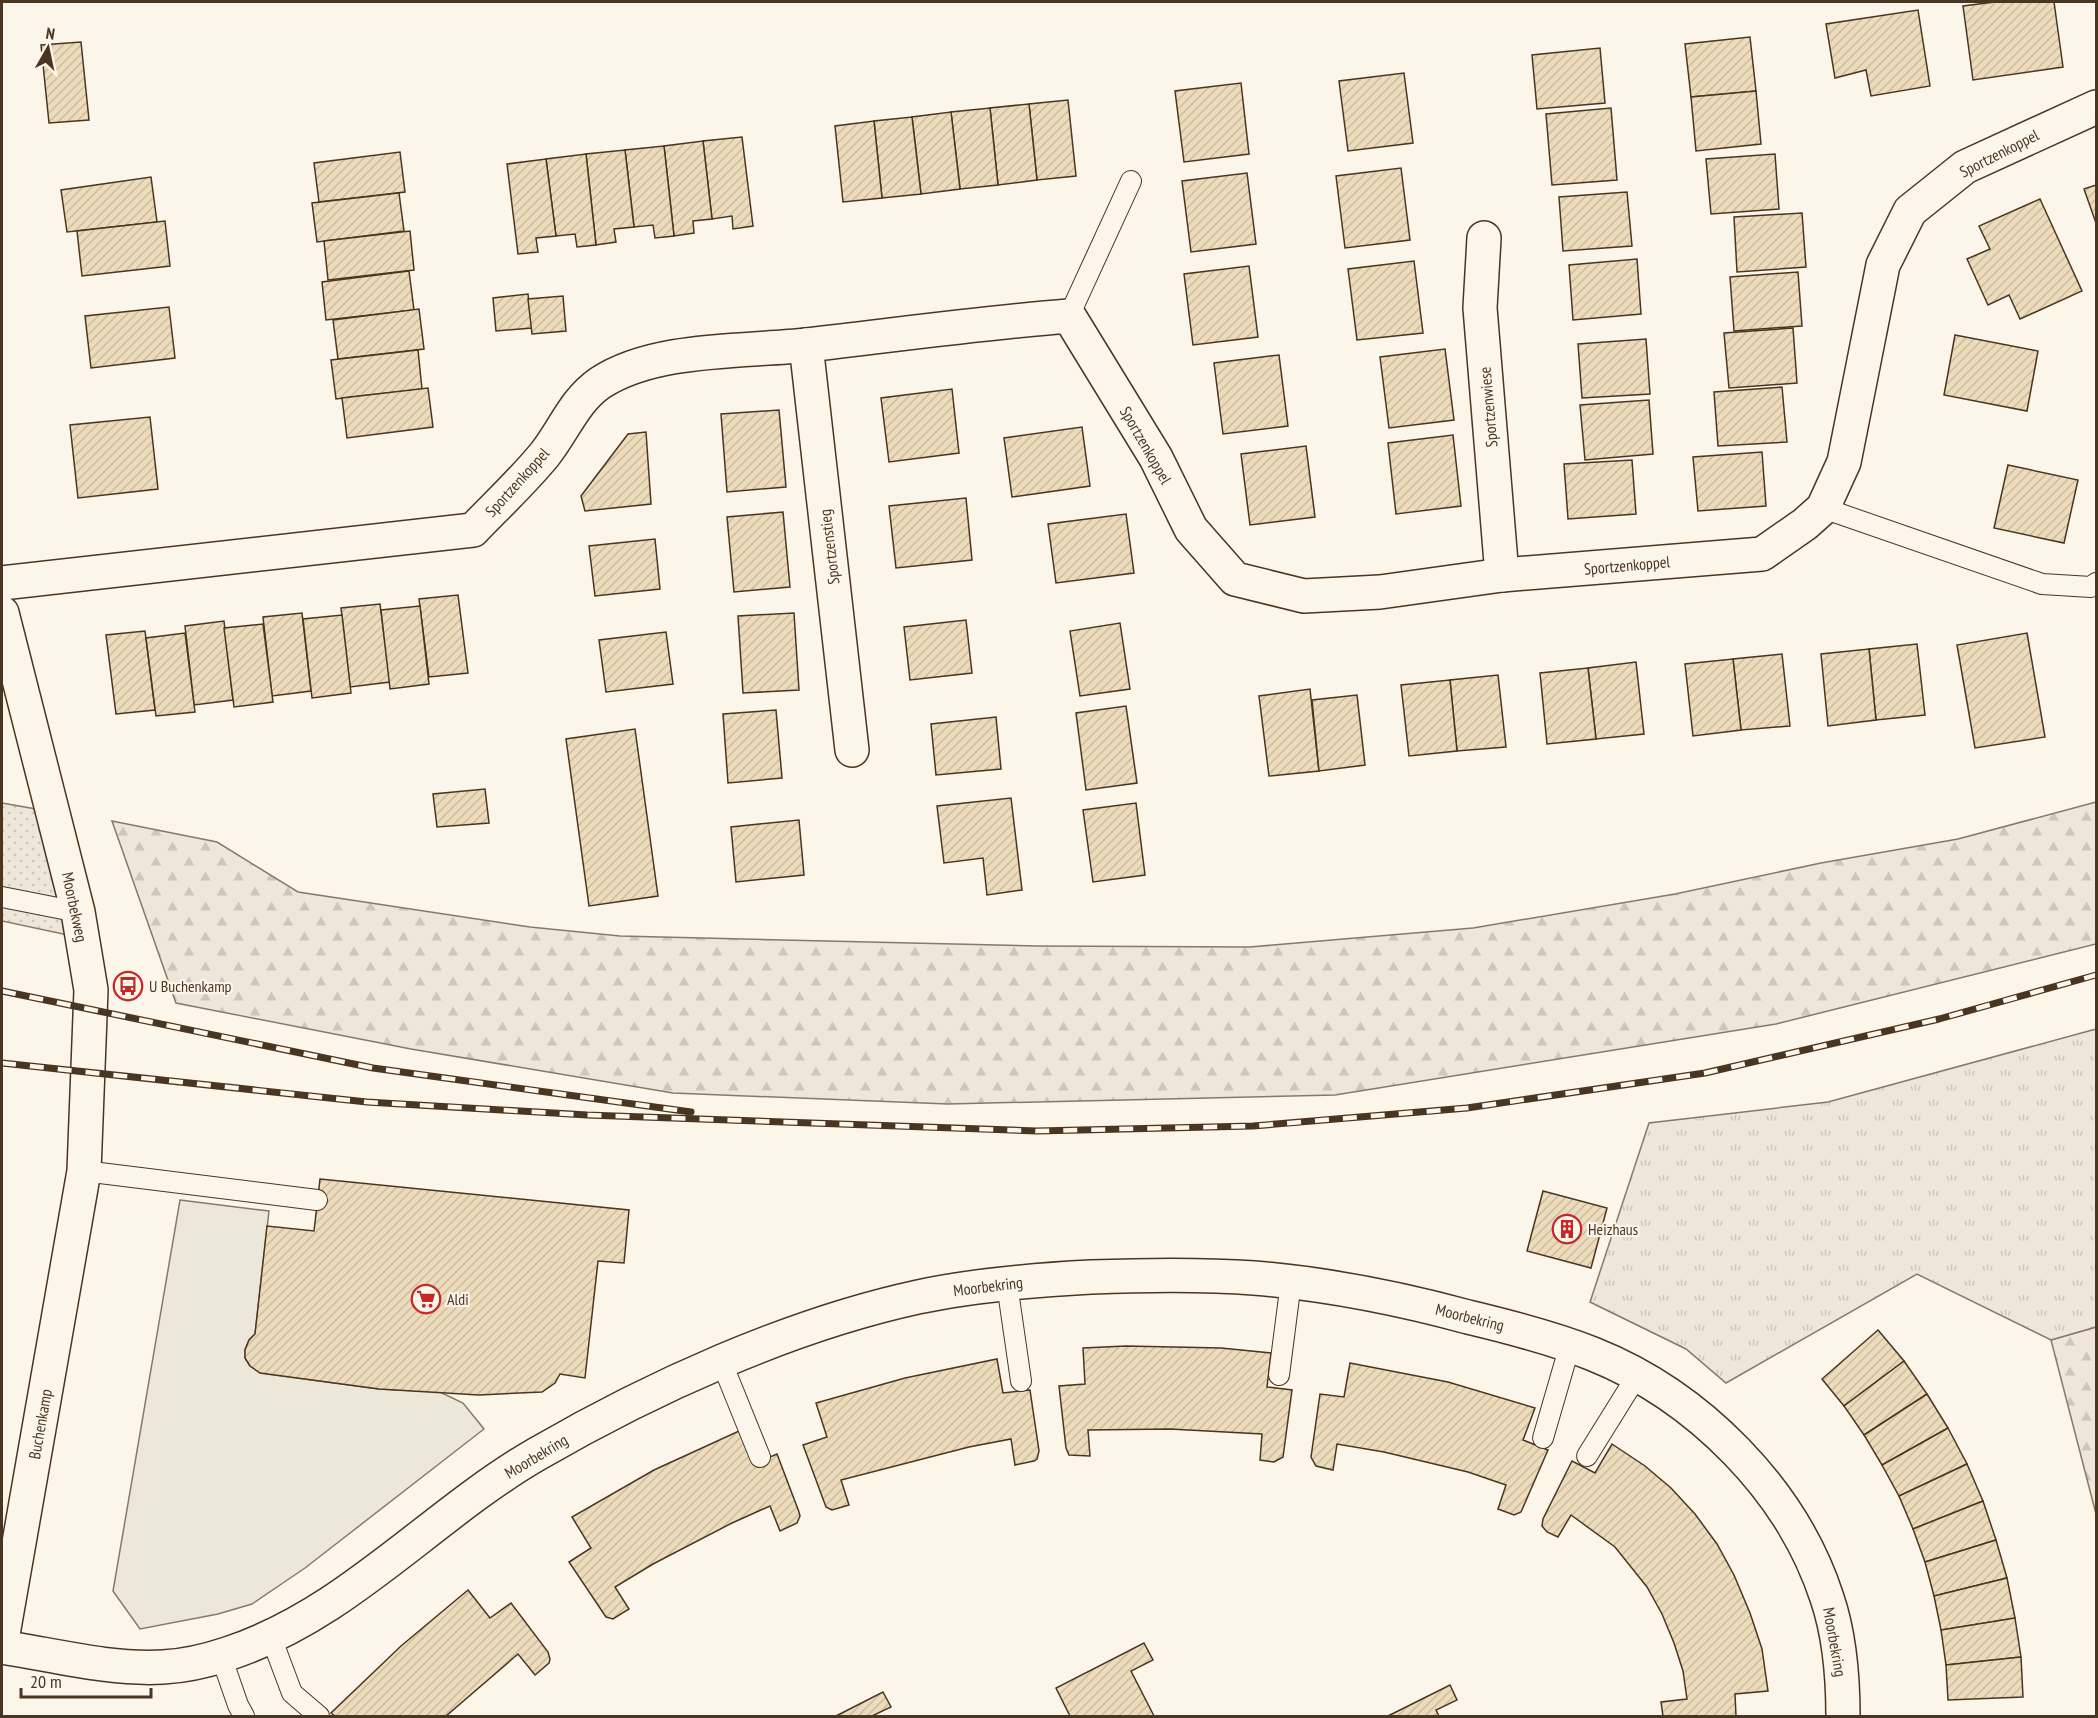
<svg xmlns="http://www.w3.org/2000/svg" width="2098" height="1718" font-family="'PT Sans Narrow',sans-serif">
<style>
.grass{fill:url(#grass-dots);stroke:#887966;stroke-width:1.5}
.forest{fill:url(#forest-firs);stroke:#887966;stroke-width:1.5}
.park{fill:url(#park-tufts);stroke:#887966;stroke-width:1.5}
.parking{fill:#ede7d9;stroke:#887966;stroke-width:1.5}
.building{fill:url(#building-hatch);stroke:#4a3520;stroke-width:1.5}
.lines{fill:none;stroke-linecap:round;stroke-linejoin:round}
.lane-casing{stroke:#4a3520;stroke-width:22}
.street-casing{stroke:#4a3520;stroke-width:36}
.lane{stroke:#fbf6e9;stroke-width:20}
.street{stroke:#fbf6e9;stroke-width:33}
.rail-casing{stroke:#4a3520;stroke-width:7}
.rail{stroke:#fbf6e9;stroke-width:4.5;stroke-dasharray:14;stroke-linecap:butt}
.labels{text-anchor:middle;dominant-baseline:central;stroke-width:4.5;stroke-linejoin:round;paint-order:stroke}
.street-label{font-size:16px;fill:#4a3520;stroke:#fbf6e9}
.poi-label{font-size:16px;fill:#4a3520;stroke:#fbf6e9;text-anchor:start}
</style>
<defs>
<pattern id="grass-dots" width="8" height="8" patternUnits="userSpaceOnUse" patternTransform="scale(1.5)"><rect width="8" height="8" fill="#ede6d9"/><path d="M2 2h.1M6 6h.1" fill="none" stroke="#cdc6ba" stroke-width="1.8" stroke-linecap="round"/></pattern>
<pattern id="forest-firs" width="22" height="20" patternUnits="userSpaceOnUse" patternTransform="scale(1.5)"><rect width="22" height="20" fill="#ede6d9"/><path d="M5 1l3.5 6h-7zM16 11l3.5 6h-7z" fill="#cdc6ba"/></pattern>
<pattern id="park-tufts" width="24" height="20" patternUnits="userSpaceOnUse" patternTransform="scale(1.5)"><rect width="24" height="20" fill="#ede6d9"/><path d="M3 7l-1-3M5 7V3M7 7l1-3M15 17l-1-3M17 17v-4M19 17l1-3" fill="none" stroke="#cdc6ba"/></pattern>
<pattern id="building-hatch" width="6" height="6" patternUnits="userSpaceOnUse" patternTransform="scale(1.5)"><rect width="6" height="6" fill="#ecdcbc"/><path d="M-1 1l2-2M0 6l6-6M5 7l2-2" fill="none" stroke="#ccbda1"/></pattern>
</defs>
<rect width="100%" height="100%" fill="#fbf6e9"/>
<!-- grass -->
<path class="grass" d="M2 803 53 812 82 938 2 921Z"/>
<!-- forest -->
<g class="forest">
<path d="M2096 802V944L1776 1024 1335 1095 948 1104 673 1093 411 1049 176 1003 112 821 217 842 298 892 530 927 620 936 1037 946 1250 947 1473 928 1675 894 1821 863 1958 839Z"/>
<path d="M2096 1327V1514L2051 1340Z"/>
</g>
<!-- park -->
<path class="park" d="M2096 1029V1327L2051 1340 1917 1274 1726 1383 1686 1349 1590 1302 1649 1123 1828 1102Z"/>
<!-- parking -->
<path class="parking" d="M180 1200 269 1211 255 1334 249 1340 245 1350V1358L250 1366 261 1373 379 1389 440 1392 463 1403 484 1429 305 1568 252 1604 218 1614 140 1629 113 1591Z"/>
<!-- building -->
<g class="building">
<path d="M1995 2H2054L2063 67 1973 80 1963 6Z"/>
<path d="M1918 10 1930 86 1871 96 1866 70 1835 78 1826 24Z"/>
<path d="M1750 37 1756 91 1691 97 1685 44Z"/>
<path d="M81 42 89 120 49 123 41 45Z"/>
<path d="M1600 48 1605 103 1537 109 1532 55Z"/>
<path d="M1404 73 1413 143 1348 151 1339 81Z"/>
<path d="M1241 83 1249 154 1184 162 1175 91Z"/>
<path d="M1756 91 1761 144 1696 151 1691 97Z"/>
<path d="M1068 100 1076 176 1037 180 1029 104Z"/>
<path d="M1029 104 1037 180 998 185 990 108Z"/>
<path d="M990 108 998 185 960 189 951 112Z"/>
<path d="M1611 108 1617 180 1552 185 1546 114Z"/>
<path d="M951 112 960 189 921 194 912 117Z"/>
<path d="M912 117 921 194 882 198 874 121Z"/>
<path d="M874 121 882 198 843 202 835 126Z"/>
<path d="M742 137 753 226 733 229 732 216 712 219 703 141Z"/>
<path d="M703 141 712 219 693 221 694 233 674 236 664 146Z"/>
<path d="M664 146 674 236 655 238 653 225 634 227 625 150Z"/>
<path d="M625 150 634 227 614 229 616 242 596 245 586 154Z"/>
<path d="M400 152 405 192 319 202 314 163Z"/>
<path d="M586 154 596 245 577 247 575 234 556 236 546 159Z"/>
<path d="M1775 154 1779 209 1711 214 1706 159Z"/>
<path d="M546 159 556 236 536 238 538 252 518 254 507 164Z"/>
<path d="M1401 168 1410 240 1345 248 1336 176Z"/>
<path d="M1247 173 1256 244 1191 252 1182 181Z"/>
<path d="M151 177 157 222 67 232 61 190Z"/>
<path d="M2096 185V223L2084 189Z"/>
<path d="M1627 192 1632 246 1563 251 1559 197Z"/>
<path d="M399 193 404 231 317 242 312 203Z"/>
<path d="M2040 199 2082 291 2020 319 2009 295 1988 305 1967 259 1990 249 1979 226Z"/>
<path d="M1802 213 1806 267 1737 272 1734 217Z"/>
<path d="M165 221 170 266 82 276 77 231Z"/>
<path d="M410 231 414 270 328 280 324 241Z"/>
<path d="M1637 259 1641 314 1573 320 1569 265Z"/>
<path d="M1414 261 1423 333 1357 340 1348 269Z"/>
<path d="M1249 266 1258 337 1193 345 1184 274Z"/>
<path d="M409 271 414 310 326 320 322 282Z"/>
<path d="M1798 272 1802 326 1734 331 1730 277Z"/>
<path d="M528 294 532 328 496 331 493 298Z"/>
<path d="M563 296 566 331 532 334 528 299Z"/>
<path d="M169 307 175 358 91 368 85 316Z"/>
<path d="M419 309 424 349 338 359 333 320Z"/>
<path d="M1793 328 1797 383 1729 388 1724 333Z"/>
<path d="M1955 335 2038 351 2027 411 1944 395Z"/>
<path d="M1646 339 1650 394 1582 398 1578 344Z"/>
<path d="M1445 349 1454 420 1389 428 1380 357Z"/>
<path d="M418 350 422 389 336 399 331 360Z"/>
<path d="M1279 355 1288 426 1223 434 1214 363Z"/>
<path d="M1782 387 1787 442 1718 446 1714 392Z"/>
<path d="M428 388 433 427 347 438 342 398Z"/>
<path d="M952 389 959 453 889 462 881 398Z"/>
<path d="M1649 400 1653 454 1585 460 1580 405Z"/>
<path d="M779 410 786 487 727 492 721 414Z"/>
<path d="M150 417 158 489 78 498 70 425Z"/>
<path d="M1082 427 1090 486 1012 497 1004 438Z"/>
<path d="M646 432 651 504 585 511 581 496 628 434Z"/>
<path d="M1453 435 1461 506 1396 514 1388 443Z"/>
<path d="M1306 446 1315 517 1250 525 1241 454Z"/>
<path d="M1762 452 1766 506 1698 511 1693 457Z"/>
<path d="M1632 460 1636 514 1568 519 1564 464Z"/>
<path d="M2008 465 2078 480 2064 543 1994 528Z"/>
<path d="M966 498 972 560 896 568 889 506Z"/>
<path d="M783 512 790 587 734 592 727 517Z"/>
<path d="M1126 514 1134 573 1056 583 1048 524Z"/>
<path d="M655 539 660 589 595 596 589 546Z"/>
<path d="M458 595 468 673 429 677 419 599Z"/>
<path d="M380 604 390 682 350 687 341 608Z"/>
<path d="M420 606 429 684 390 689 381 610Z"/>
<path d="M302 613 311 691 272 696 263 617Z"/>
<path d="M794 613 799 690 743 693 738 616Z"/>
<path d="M342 615 351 693 312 698 303 619Z"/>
<path d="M966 620 972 673 910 680 904 627Z"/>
<path d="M224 621 233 700 194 705 185 626Z"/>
<path d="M1120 623 1130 689 1080 696 1070 631Z"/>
<path d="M263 624 273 702 234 707 224 628Z"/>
<path d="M145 631 155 710 116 714 106 635Z"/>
<path d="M666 632 673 684 606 692 599 640Z"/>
<path d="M185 633 195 712 156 716 146 638Z"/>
<path d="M2027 633 2045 737 1975 748 1957 645Z"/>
<path d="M1917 644 1925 715 1876 720 1869 649Z"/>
<path d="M1869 649 1876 720 1828 726 1821 654Z"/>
<path d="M1782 654 1790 726 1741 730 1733 659Z"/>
<path d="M1733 659 1741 730 1693 736 1685 664Z"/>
<path d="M1636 662 1644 734 1596 739 1588 668Z"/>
<path d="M1588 668 1596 739 1547 744 1540 673Z"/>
<path d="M1498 675 1506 747 1457 751 1450 680Z"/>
<path d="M1450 680 1457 751 1409 756 1401 685Z"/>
<path d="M1310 689 1319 771 1269 776 1259 696Z"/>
<path d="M1357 695 1365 765 1319 771 1312 700Z"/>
<path d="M1126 706 1137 783 1086 790 1076 713Z"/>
<path d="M776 710 782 778 728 783 723 714Z"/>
<path d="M996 717 1001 769 936 775 931 724Z"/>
<path d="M635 729 658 896 589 906 566 739Z"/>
<path d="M485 789 489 823 437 827 433 794Z"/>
<path d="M1011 798 1022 890 987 895 983 858 944 863 937 806Z"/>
<path d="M1136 803 1145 875 1093 882 1083 810Z"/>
<path d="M799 820 804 875 736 882 731 827Z"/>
<path d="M320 1179 629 1210 624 1263 598 1261 585 1378 560 1374 555 1383 542 1392 479 1395 379 1389 260 1373 250 1366 245 1358V1350L249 1340 255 1334 267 1226 314 1231Z"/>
<path d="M1543 1191 1607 1208 1591 1268 1527 1251Z"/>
<path d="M1878 1330 1904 1361 1844 1406 1822 1379Z"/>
<path d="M1126 1346 1221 1348 1271 1353 1267 1387 1292 1390 1283 1457 1274 1462 1260 1460 1262 1434 1170 1429 1088 1430 1090 1456 1069 1455 1066 1448 1059 1386 1085 1384 1083 1348Z"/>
<path d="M997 1359 1003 1393 1030 1390 1039 1451 1037 1459 1034 1461 1015 1465 1011 1439 969 1447 841 1480 849 1505 832 1510 826 1507 803 1445 827 1437 816 1403 905 1378Z"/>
<path d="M1904 1361 1927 1394 1864 1435 1844 1406Z"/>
<path d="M1350 1363 1448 1382 1535 1408 1523 1440 1548 1450 1521 1512 1514 1515 1498 1509 1506 1485 1468 1472 1384 1452 1337 1444 1333 1470 1316 1466 1311 1457 1320 1394 1344 1397Z"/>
<path d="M1927 1394 1948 1428 1882 1465 1864 1435Z"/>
<path d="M1948 1428 1967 1464 1899 1496 1882 1465Z"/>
<path d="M739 1431 753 1464 777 1454 799 1512 800 1516 797 1523 780 1531 770 1506 732 1523 653 1564 615 1587 629 1609 613 1619 606 1617 569 1562 591 1548 572 1517 654 1470Z"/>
<path d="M1612 1444 1645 1466 1671 1488 1695 1514 1717 1544 1734 1575 1750 1613 1762 1649 1768 1691 1735 1694 1736 1716H1663L1661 1702 1687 1699 1683 1671 1674 1643 1662 1614 1647 1587 1615 1547 1571 1515 1558 1537 1547 1532 1542 1526 1543 1519 1572 1461 1595 1473Z"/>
<path d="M1967 1464 1983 1501 1913 1529 1899 1496Z"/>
<path d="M1983 1501 1996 1540 1925 1562 1913 1529Z"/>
<path d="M1996 1540 2007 1578 1934 1596 1925 1562Z"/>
<path d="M2007 1578 2015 1618 1941 1630 1934 1596Z"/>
<path d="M468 1590 490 1618 511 1603 548 1652 550 1659 549 1663 535 1675 518 1654 446 1716H335L331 1713 401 1646Z"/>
<path d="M2015 1618 2021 1657 1946 1665 1941 1630Z"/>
<path d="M1144 1643 1153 1660 1131 1671 1154 1716H1070L1056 1688Z"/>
<path d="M2021 1657 2023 1697 1948 1700 1946 1665Z"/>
<path d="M1450 1685 1457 1700 1436 1710 1439 1716H1388Z"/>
<path d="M883 1692 891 1707 872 1716H836Z"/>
</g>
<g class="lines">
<!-- lane casing -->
<g class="lane-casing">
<g id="lane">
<path d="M1069 316 1131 181"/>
<path d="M1823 508 2042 584 2091 587 2096 583"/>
<path d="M2 897 78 912"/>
<path d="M84 1171 317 1200"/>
<path d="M1007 1284 1021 1381"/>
<path d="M722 1363 760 1457"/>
<path d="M1279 1375 1291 1282"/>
<path d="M1543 1438 1570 1345"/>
<path d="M1587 1456 1638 1374"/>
<path d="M271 1637 292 1693 319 1716"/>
<path d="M221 1656 238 1705 244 1716"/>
</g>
</g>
<!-- street casing -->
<g class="street-casing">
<g id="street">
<path d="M1484 238 1480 308 1502 575"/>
<path d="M806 345 852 750"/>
<path d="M2 583 473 530C497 505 523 481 545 454 564 430 574 401 600 383 655 347 743 352 807 345 895 335 981 323 1069 316L1156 458 1191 529 1235 579 1304 596 1380 592 1502 575 1762 554 1805 524 1823 508 1844 462 1883 265 1910 211 1965 167 2096 107"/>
<path d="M2 613 78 912 91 990 84 1171 2 1640"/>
<path d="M2 1647C54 1655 110 1670 163 1667 185 1666 206 1661 227 1654 347 1615 430 1516 537 1454 651 1388 789 1325 918 1297 974 1285 1033 1280 1091 1277 1145 1275 1200 1274 1254 1278 1327 1284 1398 1298 1468 1317 1510 1327 1553 1338 1593 1354 1698 1396 1792 1490 1827 1598 1840 1636 1843 1677 1843 1716"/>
</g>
</g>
<!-- lane -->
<use href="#lane" class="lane"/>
<!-- street -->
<use href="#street" class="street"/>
<!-- rail casing -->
<g class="rail-casing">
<g id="rail">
<path d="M2 991 373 1068 691 1112"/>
<path d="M2 1063 367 1102 587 1115 1037 1131 1253 1126 1467 1108 1705 1073 1939 1019 2096 975"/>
</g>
</g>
<!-- rail -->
<use href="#rail" class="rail"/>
</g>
<!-- icons -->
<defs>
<g id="bus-ring" transform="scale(1.5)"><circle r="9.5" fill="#fbf6e9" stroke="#c62828" stroke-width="1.5"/><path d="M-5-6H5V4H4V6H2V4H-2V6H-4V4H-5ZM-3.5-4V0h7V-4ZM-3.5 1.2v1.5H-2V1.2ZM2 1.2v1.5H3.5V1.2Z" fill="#c62828"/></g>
<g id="building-ring" transform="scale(1.5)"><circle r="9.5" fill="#fbf6e9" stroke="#c62828" stroke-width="1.5"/><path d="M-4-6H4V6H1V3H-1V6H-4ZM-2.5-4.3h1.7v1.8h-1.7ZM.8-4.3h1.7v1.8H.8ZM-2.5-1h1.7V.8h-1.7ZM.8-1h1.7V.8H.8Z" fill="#c62828"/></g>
<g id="supermarket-ring" transform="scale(1.5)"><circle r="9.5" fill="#fbf6e9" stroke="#c62828" stroke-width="1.5"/><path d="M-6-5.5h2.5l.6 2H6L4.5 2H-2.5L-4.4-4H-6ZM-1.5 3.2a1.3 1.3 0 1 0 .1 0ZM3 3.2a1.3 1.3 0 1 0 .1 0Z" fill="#c62828"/></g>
</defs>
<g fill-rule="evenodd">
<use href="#bus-ring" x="128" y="986"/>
<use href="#building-ring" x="1567" y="1229"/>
<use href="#supermarket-ring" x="426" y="1299"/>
</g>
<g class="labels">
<!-- street labels -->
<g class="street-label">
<text transform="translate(1999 153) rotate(-27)">Sportzenkoppel</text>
<text transform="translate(1488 407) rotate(-95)">Sportzenwiese</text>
<text transform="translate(1146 445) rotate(60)">Sportzenkoppel</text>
<text transform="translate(517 482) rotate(-48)">Sportzenkoppel</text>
<text transform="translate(829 547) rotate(-97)">Sportzenstieg</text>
<text transform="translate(1627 565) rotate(-5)">Sportzenkoppel</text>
<text transform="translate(75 907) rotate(78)">Moorbekweg</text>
<text transform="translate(988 1286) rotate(-7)">Moorbekring</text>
<text transform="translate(1470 1317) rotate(14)">Moorbekring</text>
<text transform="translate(40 1424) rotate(-80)">Buchenkamp</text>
<text transform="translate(536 1456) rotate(-31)">Moorbekring</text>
<text transform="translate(1835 1642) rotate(80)">Moorbekring</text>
</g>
<!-- poi labels -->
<g class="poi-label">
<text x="149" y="986">U Buchenkamp</text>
<text x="1588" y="1229">Heizhaus</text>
<text x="447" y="1299">Aldi</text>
</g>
</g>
<!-- border -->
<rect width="2098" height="1718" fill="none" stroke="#4a3520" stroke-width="6"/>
<!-- north arrow -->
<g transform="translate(48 48) rotate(9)" stroke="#fbf6e9" stroke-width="4.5" paint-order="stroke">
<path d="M0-4.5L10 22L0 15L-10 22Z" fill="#4a3520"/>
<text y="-9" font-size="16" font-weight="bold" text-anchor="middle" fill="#4a3520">N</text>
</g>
<!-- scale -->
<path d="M21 1688v9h130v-9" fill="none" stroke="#4a3520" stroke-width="3"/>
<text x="30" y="1688" font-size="18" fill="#4a3520" stroke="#fbf6e9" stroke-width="4.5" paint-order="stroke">20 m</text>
</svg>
